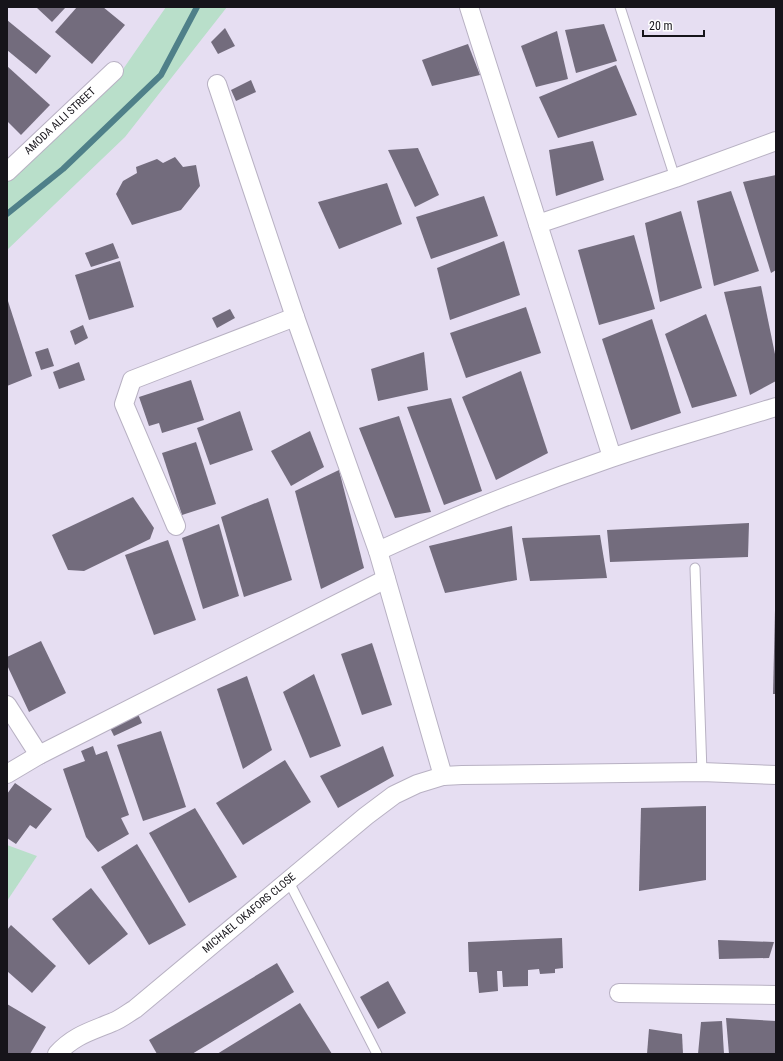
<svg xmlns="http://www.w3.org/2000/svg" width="783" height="1061" font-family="'Roboto Condensed',sans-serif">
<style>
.green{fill:#b9dfca}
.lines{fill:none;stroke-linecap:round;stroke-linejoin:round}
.stream{stroke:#4f8089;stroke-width:6}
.building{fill:#736c7d}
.lane-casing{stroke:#b8b1c3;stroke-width:11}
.street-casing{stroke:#b8b1c3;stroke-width:20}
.lane{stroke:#fff;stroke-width:9}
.street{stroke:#fff;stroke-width:18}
.labels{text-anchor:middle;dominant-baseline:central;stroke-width:3;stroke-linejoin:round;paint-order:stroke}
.street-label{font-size:11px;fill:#16141a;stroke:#fff}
</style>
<rect width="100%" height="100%" fill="#e6def2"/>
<!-- green -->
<g class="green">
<path d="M166 7H227L125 137 7 250V179L119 75Z"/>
<path d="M7 845 37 856 7 901Z"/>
</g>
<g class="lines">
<!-- stream -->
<path class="stream" d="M7 214 63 169 161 75 197 7"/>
</g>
<!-- building -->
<g class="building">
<path d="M36 7H66L52 22Z"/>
<path d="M77 7H103L125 25 92 64 55 32Z"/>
<path d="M7 20 51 56 36 74 7 50Z"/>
<path d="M604 24 617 61 576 73 565 30Z"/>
<path d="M225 28 235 46 218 54 211 42Z"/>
<path d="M557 31 568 79 536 87 521 46Z"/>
<path d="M468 44 480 75 432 86 422 60Z"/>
<path d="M616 65 637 115 558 138 539 97Z"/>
<path d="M7 66 50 105 21 135 7 121Z"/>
<path d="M251 80 256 92 236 101 231 90Z"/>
<path d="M593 141 604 180 556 196 549 150Z"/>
<path d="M418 148 439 195 415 207 388 150Z"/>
<path d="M175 157 183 167 196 165 200 186 181 210 132 225 116 194 123 181 137 173 136 167 157 159 163 163Z"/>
<path d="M776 175V270L771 273 743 182Z"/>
<path d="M387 183 402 224 339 249 318 202Z"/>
<path d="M731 191 759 271 714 286 697 201Z"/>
<path d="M484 196 498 236 431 259 416 217Z"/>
<path d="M681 211 702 288 660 302 645 223Z"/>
<path d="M634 235 655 309 599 325 578 250Z"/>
<path d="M504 241 520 295 450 320 437 268Z"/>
<path d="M113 243 119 258 91 267 85 253Z"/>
<path d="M120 261 134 307 89 320 75 275Z"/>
<path d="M761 286 776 359V381L750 395 724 292Z"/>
<path d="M7 298 32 376 7 386Z"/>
<path d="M526 307 541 353 466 378 450 333Z"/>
<path d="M230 309 235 318 217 328 212 318Z"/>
<path d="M706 314 737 396 692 408 665 334Z"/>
<path d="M652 319 681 413 631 430 602 339Z"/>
<path d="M83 325 88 338 75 345 70 331Z"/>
<path d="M48 348 54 366 41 370 35 352Z"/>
<path d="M424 352 428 390 378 401 371 369Z"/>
<path d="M79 362 85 380 59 389 53 372Z"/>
<path d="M521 371 548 453 496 480 462 397Z"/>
<path d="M191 380 204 420 162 433 159 423 149 426 139 397Z"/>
<path d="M451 398 482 491 444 505 407 407Z"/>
<path d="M240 411 253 450 210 465 197 428Z"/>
<path d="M399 416 431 512 395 518 359 428Z"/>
<path d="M310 431 324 467 291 486 271 451Z"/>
<path d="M196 442 216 504 182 515 162 453Z"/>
<path d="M339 470 364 568 321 589 295 491Z"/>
<path d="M133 497 154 528 150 539 84 571 68 570 52 535Z"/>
<path d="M268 498 292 580 244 597 221 517Z"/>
<path d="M749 523 748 557 610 562 607 530Z"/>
<path d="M219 524 239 596 203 609 182 538Z"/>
<path d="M512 526 517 580 445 593 429 546Z"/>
<path d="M600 535 607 578 530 581 522 538Z"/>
<path d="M168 540 196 620 154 635 125 555Z"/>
<path d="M775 610H776V694H773Z"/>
<path d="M41 641 66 693 29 712 7 665V657Z"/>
<path d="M372 643 392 705 362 715 341 654Z"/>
<path d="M314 674 341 746 310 758 283 692Z"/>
<path d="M247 676 272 750 243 769 217 689Z"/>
<path d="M138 714 142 723 114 736 110 728Z"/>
<path d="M161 731 186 807 143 821 117 745Z"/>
<path d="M93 746 96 755 107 751 129 815 121 818 129 834 98 852 86 837 63 769 85 761 81 751Z"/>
<path d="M383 746 394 776 338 808 320 776Z"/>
<path d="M285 760 311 802 243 845 216 803Z"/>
<path d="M15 783 52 809 36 829 30 825 16 844 7 838V794Z"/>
<path d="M706 806V880L639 891 641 808Z"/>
<path d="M195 808 237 877 189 903 149 833Z"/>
<path d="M137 844 186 925 149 945 101 867Z"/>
<path d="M91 888 128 934 89 965 52 919Z"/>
<path d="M11 925 56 966 32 993 7 971V930Z"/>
<path d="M562 938 563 968 555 969V973L540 974 539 969 528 970V986L503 987 502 971H497L498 991 479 993 477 972H469L468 942Z"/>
<path d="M718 940 774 942 769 958 719 959Z"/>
<path d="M277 963 294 992 192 1054H157L149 1040Z"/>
<path d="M388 981 406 1013 378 1029 360 997Z"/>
<path d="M300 1003 332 1054H217Z"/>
<path d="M7 1004 46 1027 30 1054H7Z"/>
<path d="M726 1018 776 1021V1054H729Z"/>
<path d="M722 1021 724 1054H698L701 1022Z"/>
<path d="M649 1029 682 1034 683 1054H647Z"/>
</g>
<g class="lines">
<!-- lane casing -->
<g class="lane-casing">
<g id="lane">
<path d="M620 7 675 178"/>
<path d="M695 568 702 772"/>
<path d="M288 880 377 1054"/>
</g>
</g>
<!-- street casing -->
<g class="street-casing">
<g id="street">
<path d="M469 7 612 457"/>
<path d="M217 84 295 317 378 551 443 776"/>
<path d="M7 172 114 71"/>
<path d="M538 224 675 178 776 141"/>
<path d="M176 526 124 404 132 380 295 317"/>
<path d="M378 551C454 516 532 485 611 458 666 439 721 424 776 407"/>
<path d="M7 705 39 755"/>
<path d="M7 774 39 755 386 579"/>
<path d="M619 993 776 995"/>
<path d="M57 1054C74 1035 92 1031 113 1022 121 1019 128 1013 135 1009L366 816 394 795 417 784 443 776 462 775 702 772 776 775"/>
</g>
</g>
<!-- lane -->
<use href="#lane" class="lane"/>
<!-- street -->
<use href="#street" class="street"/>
</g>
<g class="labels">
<!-- street labels -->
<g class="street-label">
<text transform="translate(60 121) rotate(-43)">AMODA ALLI STREET</text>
<text transform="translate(249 913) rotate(-40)">MICHAEL OKAFORS CLOSE</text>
</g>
</g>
<!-- border -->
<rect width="783" height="1061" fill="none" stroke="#16141a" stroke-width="16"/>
<!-- scale -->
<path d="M643 30v6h61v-6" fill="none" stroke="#16141a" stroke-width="2"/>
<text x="649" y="30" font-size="12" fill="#16141a" stroke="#ffffff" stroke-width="3" paint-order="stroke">20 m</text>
</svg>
